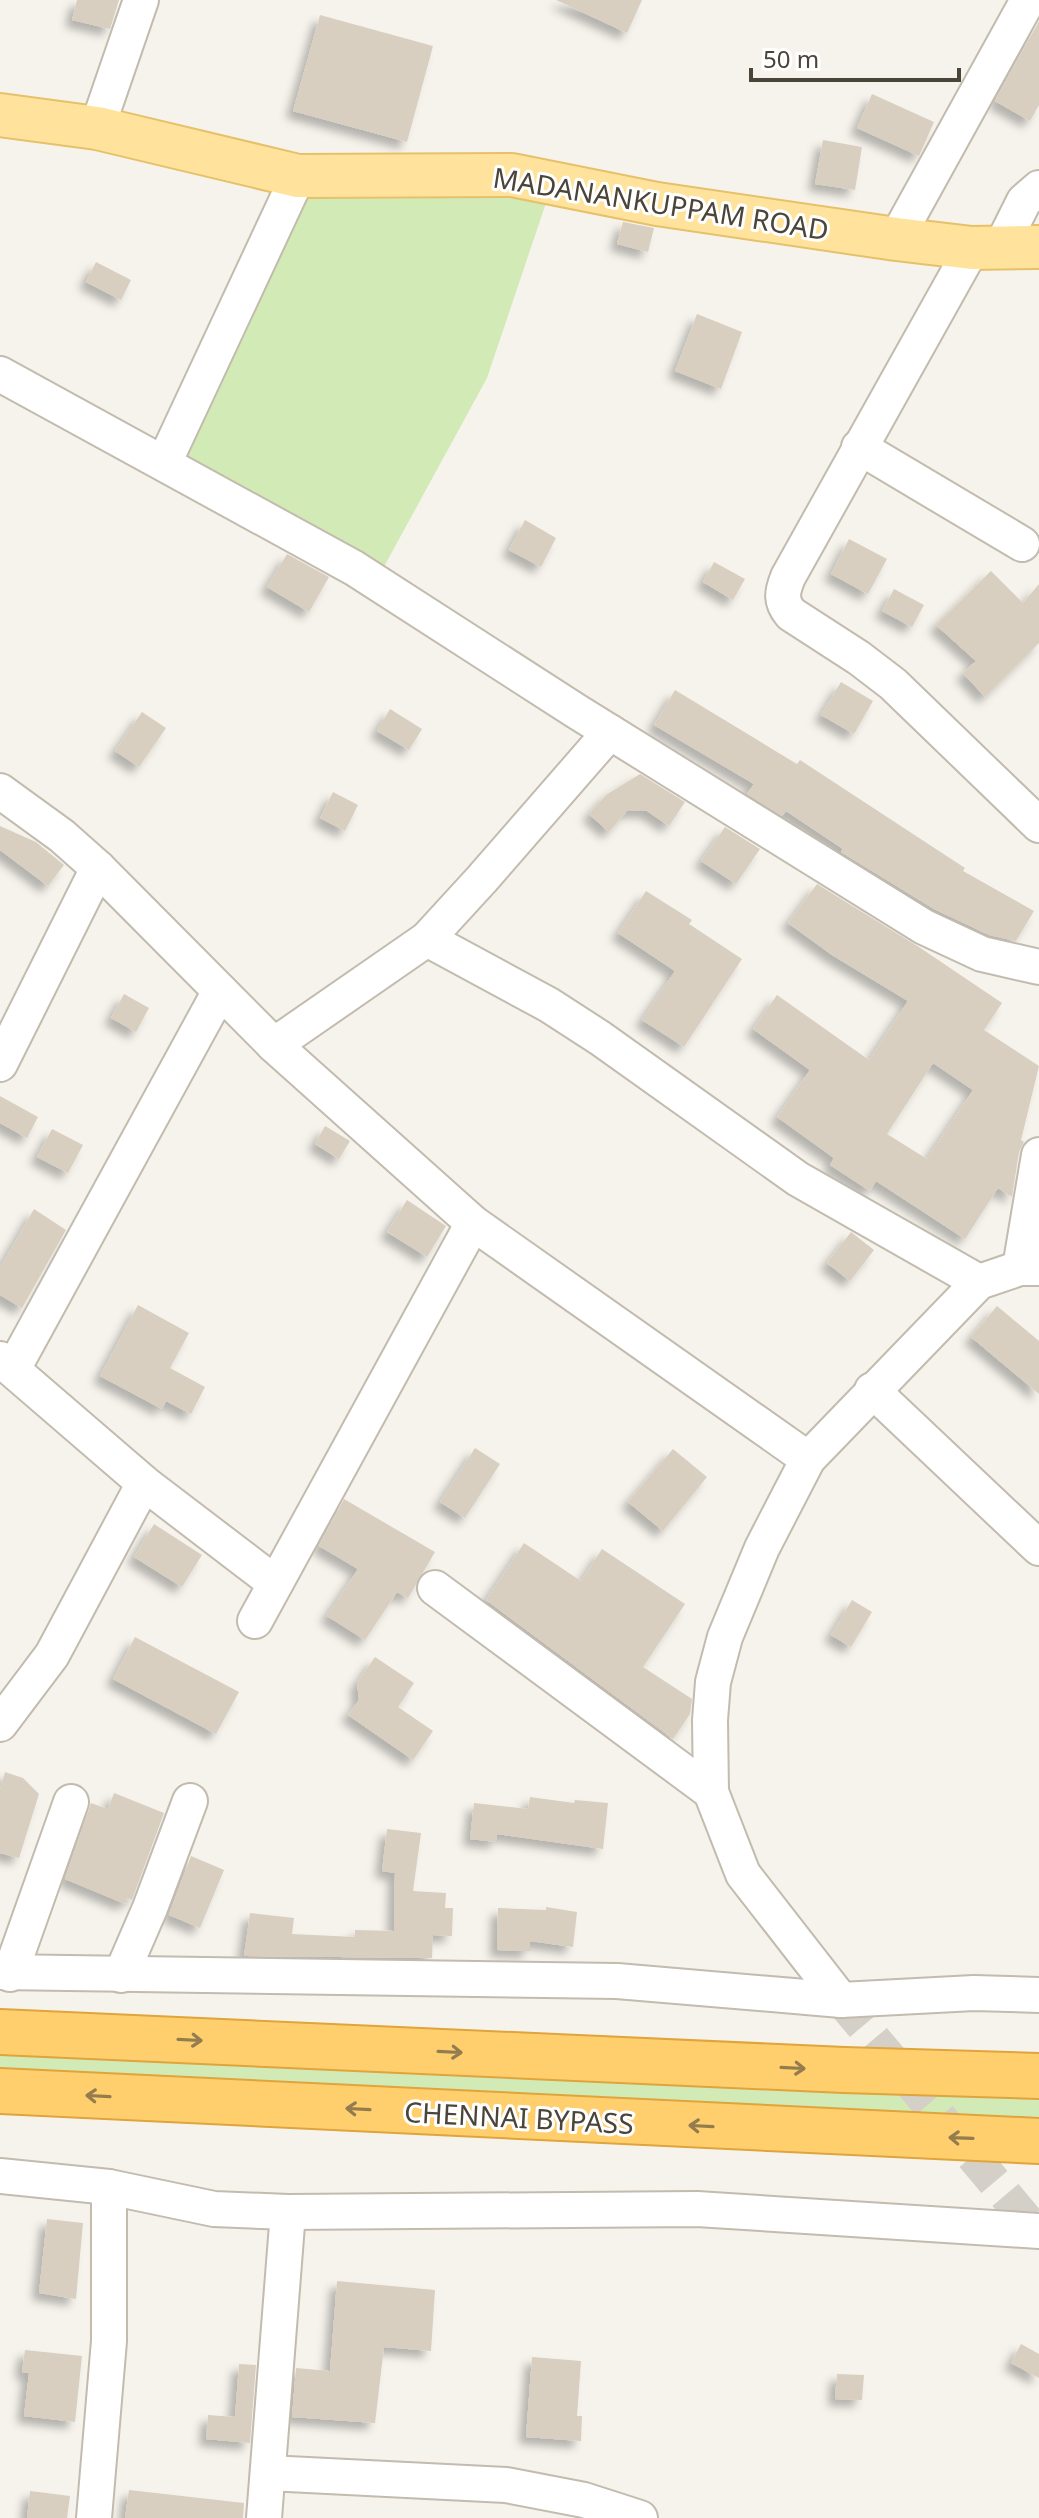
<svg xmlns="http://www.w3.org/2000/svg" width="1039" height="2518" font-family="'Noto Sans',sans-serif">
<style>
.green{fill:#d2eab5}
.building{fill:#d8cfc1;fill-rule:evenodd;filter:url(#shadow)}
.lines{fill:none;stroke-linecap:round;stroke-linejoin:round}
.minor-tunnel{stroke:#d4d0c8;stroke-width:34;stroke-dasharray:34 17;stroke-linecap:butt}
.minor-casing{stroke:#c2bbae;stroke-width:38}
.major-casing{stroke:#e6c16a;stroke-width:46}
.highway-casing{stroke:#e0a43c;stroke-width:48}
.minor{stroke:#fff;stroke-width:34}
.major{stroke:#ffe39c;stroke-width:42}
.highway{stroke:#ffcf6e;stroke-width:44}
.oneway{stroke:#937c4e}
.labels{text-anchor:middle;dominant-baseline:central;stroke-width:6;stroke-linejoin:round;paint-order:stroke}
.street-label{font-size:28px;fill:#4b4439;stroke:#fff}
</style>
<defs>
<filter id="shadow"><feDropShadow dx="-7" dy="7" stdDeviation="4" flood-color="#0004"/></filter>
</defs>
<rect width="100%" height="100%" fill="#f6f3ec"/>
<!-- green -->
<g class="green">
<path d="M549 194 487 378 380 574 183 457 308 198Z"/>
<path d="M0 2050 1039 2091V2121L0 2076Z"/>
</g>
<!-- building -->
<g class="building">
<path d="M77 0H119L110 29 72 20Z"/>
<path d="M556 0H642L627 33Z"/>
<path d="M320 15 433 46 407 142 293 111Z"/>
<path d="M1039 21V105L1030 121 995 101Z"/>
<path d="M872 94 934 122 919 156 857 128Z"/>
<path d="M823 140 862 147 855 190 815 184Z"/>
<path d="M623 222 654 228 648 252 617 244Z"/>
<path d="M96 262 131 280 121 300 86 282Z"/>
<path d="M697 314 742 332 721 389 675 371Z"/>
<path d="M525 520 556 538 541 567 509 550Z"/>
<path d="M849 539 887 559 868 594 831 574Z"/>
<path d="M287 554 329 577 309 612 267 587Z"/>
<path d="M714 562 745 579 733 600 703 582Z"/>
<path d="M991 571 1023 603 1039 584V643L985 697 963 673 976 661 936 625Z"/>
<path d="M894 589 924 605 912 627 882 611Z"/>
<path d="M841 682 873 701 854 734 821 715Z"/>
<path d="M675 690 797 764 800 760 965 868 963 871 1034 911 1016 941 989 935 934 909 841 852 843 849 786 811 782 816 747 794 754 784 654 725Z"/>
<path d="M390 709 422 729 409 750 377 731Z"/>
<path d="M142 712 166 728 139 767 115 751Z"/>
<path d="M640 774 685 802 669 826 647 811H627L609 832 589 814 606 795Z"/>
<path d="M333 792 358 805 345 831 320 818Z"/>
<path d="M0 826 36 842 64 865 48 886 0 850Z"/>
<path d="M725 827 760 849 736 884 701 861Z"/>
<path d="M817 884 919 947 1002 1003 984 1030 1039 1066 1021 1140 1024 1142 1019 1152 1012 1197 998 1188 965 1239 876 1181 870 1191 830 1165 834 1158 777 1117 810 1070 753 1029 777 995 869 1060 908 1001 832 955 788 923ZM933 1063 973 1090 927 1159 887 1134Z"/>
<path d="M646 891 692 920 689 924 742 959 684 1047 642 1020 675 971 618 933Z"/>
<path d="M124 994 149 1008 136 1032 111 1018Z"/>
<path d="M0 1096 38 1117 27 1138 0 1123Z"/>
<path d="M325 1126 350 1141 339 1159 315 1144Z"/>
<path d="M52 1129 83 1145 68 1173 37 1157Z"/>
<path d="M407 1200 446 1226 427 1257 387 1232Z"/>
<path d="M34 1209 66 1230 22 1308 0 1295V1268Z"/>
<path d="M851 1232 874 1250 850 1281 827 1263Z"/>
<path d="M138 1305 189 1333 170 1368 205 1387 191 1414 166 1401 162 1409 100 1376Z"/>
<path d="M997 1306 1039 1341V1394L971 1337Z"/>
<path d="M475 1448 500 1464 465 1518 440 1502Z"/>
<path d="M673 1449 707 1477 663 1531 628 1502Z"/>
<path d="M344 1499 435 1552 408 1598 397 1592 365 1640 327 1616 358 1569 319 1546Z"/>
<path d="M154 1524 202 1555 182 1587 134 1557Z"/>
<path d="M524 1543 581 1581 602 1549 685 1604 643 1667 692 1699 690 1714 673 1739 486 1600Z"/>
<path d="M852 1600 872 1612 851 1647 831 1635Z"/>
<path d="M135 1637 239 1692 216 1734 113 1679Z"/>
<path d="M375 1657 414 1683 398 1707 433 1731 413 1760 348 1715 359 1700 357 1683Z"/>
<path d="M5 1772 23 1778 39 1794 19 1858 0 1853V1789Z"/>
<path d="M114 1793 164 1813 132 1900 127 1898 125 1904 65 1879 91 1803 108 1809Z"/>
<path d="M530 1797 574 1803 575 1800 608 1803 603 1849 497 1834V1842L470 1839 474 1803 528 1809Z"/>
<path d="M387 1829 421 1833 413 1891 446 1893 445 1908H453L452 1936 433 1935 432 1958 244 1956 250 1913 294 1918 292 1934 355 1937V1930L394 1931 395 1873 382 1871Z"/>
<path d="M191 1856 224 1870 200 1928 169 1915Z"/>
<path d="M546 1907 577 1912 573 1947 530 1941V1951L497 1950 498 1908 546 1910Z"/>
<path d="M47 2219 83 2223 76 2299 39 2293Z"/>
<path d="M337 2281 435 2290 431 2351 384 2347 375 2423 292 2417 296 2368 330 2371Z"/>
<path d="M1021 2344 1039 2354V2378L1011 2363Z"/>
<path d="M25 2350 82 2356 75 2422 24 2416 29 2373 22 2372Z"/>
<path d="M532 2357 581 2361 577 2416H582L581 2441 526 2437Z"/>
<path d="M239 2364 256 2365 250 2443 206 2439 208 2415 235 2417Z"/>
<path d="M837 2374 864 2375 862 2400 835 2399Z"/>
<path d="M129 2490 244 2503 243 2518H125Z"/>
<path d="M30 2491 70 2496 67 2518H27Z"/>
</g>
<g class="lines">
<!-- minor-tunnel -->
<path class="minor-tunnel" d="M841 2000 1035 2230"/>
<!-- minor casing -->
<g class="minor-casing">
<g id="minor">
<path d="M97 128 141 0"/>
<path d="M896 239 1028 0"/>
<path d="M1001 247 1024 201 1039 188"/>
<path d="M972 248 788 577C782 592 780 601 791 614L859 658 893 684 1039 825"/>
<path d="M0 374 354 568 576 711 924 927 982 954 1039 967"/>
<path d="M859 447 1022 544"/>
<path d="M164 463 298 176"/>
<path d="M0 791 62 836 98 868 274 1045 473 1223 808 1459"/>
<path d="M427 939 549 1005 600 1038 798 1179 979 1282"/>
<path d="M274 1045 427 939 482 879 610 732"/>
<path d="M0 1064 98 868"/>
<path d="M1020 1268 1039 1155"/>
<path d="M0 1359 144 1483 275 1583"/>
<path d="M13 1369 220 991"/>
<path d="M872 1390 1039 1548"/>
<path d="M435 1588 711 1792"/>
<path d="M255 1621 473 1223"/>
<path d="M0 1724 52 1655 144 1483"/>
<path d="M0 1972 617 1981 841 2000 974 1993 1039 1995"/>
<path d="M10 1974 71 1802"/>
<path d="M121 1975 150 1908 190 1801"/>
<path d="M841 2000 743 1874 711 1792 710 1720 713 1682 725 1637 762 1548 808 1459 979 1282 1020 1268H1039"/>
<path d="M0 2176 109 2187 214 2209 288 2212 697 2209 1039 2231"/>
<path d="M268 2473 506 2485 584 2500 640 2518"/>
<path d="M94 2518 109 2341V2187"/>
<path d="M264 2518 288 2212"/>
</g>
</g>
<!-- major casing -->
<g class="major-casing">
<path id="major" d="M0 115 97 128 298 176 512 175 657 204 896 239 972 248 1039 247"/>
</g>
<!-- highway casing -->
<g class="highway-casing">
<g id="highway">
<path d="M0 2032 844 2070 1039 2076"/>
<path d="M0 2091 1039 2141"/>
</g>
</g>
<!-- minor -->
<use href="#minor" class="minor"/>
<!-- major -->
<use href="#major" class="major"/>
<!-- highway -->
<use href="#highway" class="highway"/>
</g>
<!-- one-way arrows -->
<defs><path id="oneway-shaft" d="M-6 0H5M1.5-3L5.5 0L1.5 3" fill="none" stroke-width="1.6" stroke-linecap="round" stroke-linejoin="round" transform="scale(2)"/></defs>
<g class="oneway">
<use href="#oneway-shaft" transform="translate(190 2040) rotate(3)"/>
<use href="#oneway-shaft" transform="translate(450 2052) rotate(3)"/>
<use href="#oneway-shaft" transform="translate(793 2068) rotate(3)"/>
<use href="#oneway-shaft" transform="translate(98 2096) rotate(-177)"/>
<use href="#oneway-shaft" transform="translate(358 2109) rotate(-177)"/>
<use href="#oneway-shaft" transform="translate(701 2126) rotate(-177)"/>
<use href="#oneway-shaft" transform="translate(961 2138) rotate(-178)"/>
</g>
<g class="labels">
<!-- street labels -->
<g class="street-label">
<text transform="translate(661 203) rotate(9)">MADANANKUPPAM ROAD</text>
<text transform="translate(519 2117) rotate(3)">CHENNAI BYPASS</text>
</g>
</g>
<!-- scale -->
<path d="M751 68v12h208v-12" fill="none" stroke="#4b4439" stroke-width="4"/>
<text x="763" y="68" font-size="24" fill="#4b4439" stroke="#ffffff" stroke-width="6" paint-order="stroke">50 m</text>
</svg>
